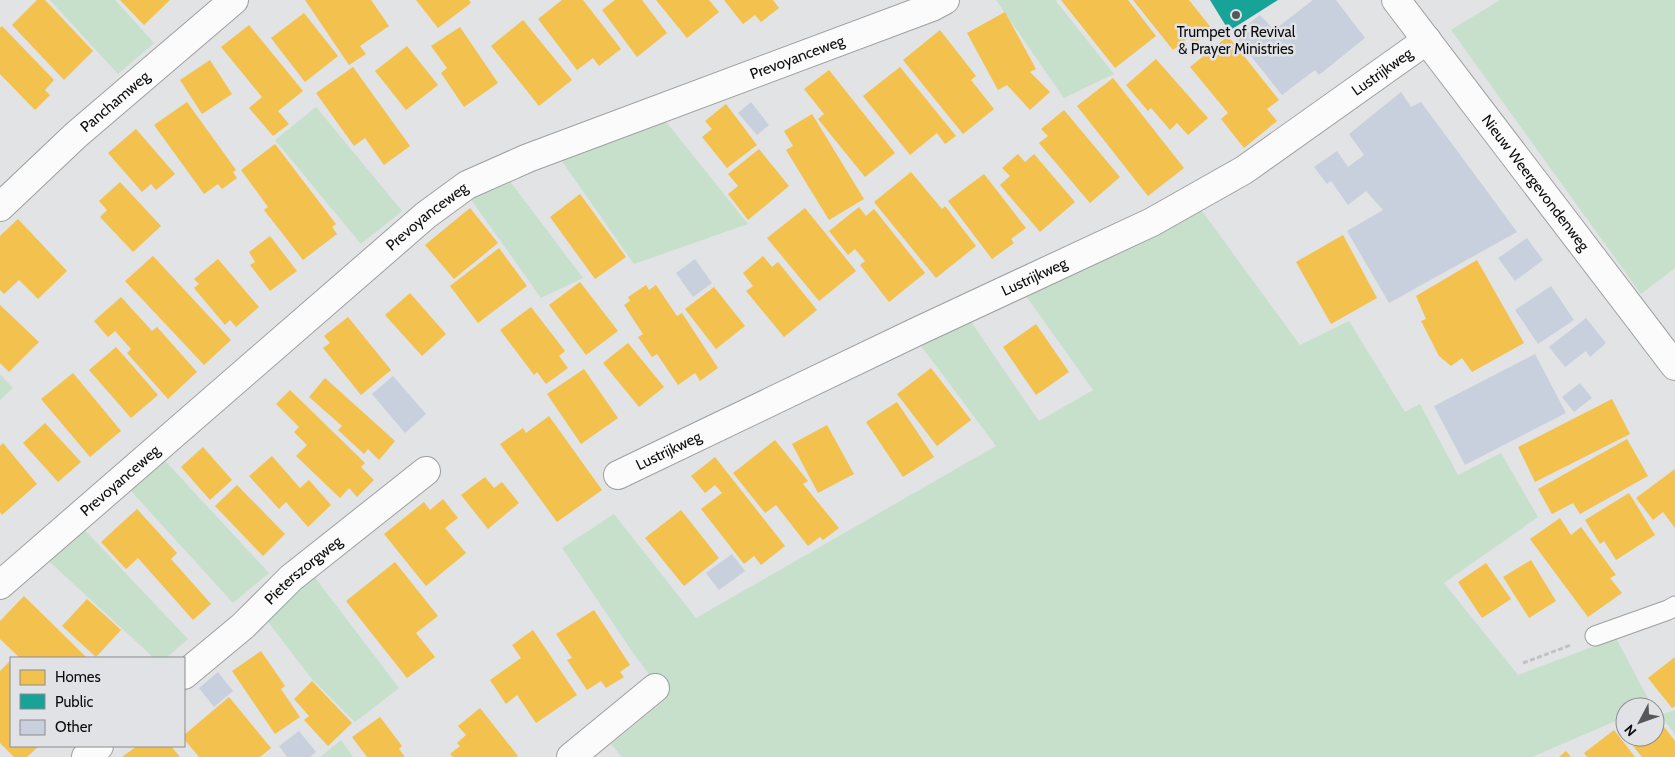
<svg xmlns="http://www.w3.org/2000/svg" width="1675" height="757" font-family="Cabin,sans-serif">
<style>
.green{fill:#c6e0cc}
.homes{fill:#f2c14e}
.public{fill:#17a398}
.building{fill:#c8d0dd}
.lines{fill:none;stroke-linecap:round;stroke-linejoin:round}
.lane-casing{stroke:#9e9fa0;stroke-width:21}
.street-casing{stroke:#9e9fa0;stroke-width:30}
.secondary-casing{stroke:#9e9fa0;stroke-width:30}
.path{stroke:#c2c2c4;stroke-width:3;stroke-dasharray:5 2.5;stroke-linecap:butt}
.lane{stroke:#fbfbfb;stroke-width:19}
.street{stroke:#fbfbfb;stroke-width:28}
.secondary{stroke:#fbfbfb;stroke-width:28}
.poi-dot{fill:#565758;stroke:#e1e2e5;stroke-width:2}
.labels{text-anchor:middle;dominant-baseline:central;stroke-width:5;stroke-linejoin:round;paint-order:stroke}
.poi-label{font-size:15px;fill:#0b0c0c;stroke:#e1e2e5}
.street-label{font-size:15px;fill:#0b0c0c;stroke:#e1e2e5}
</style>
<rect width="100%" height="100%" fill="#e2e3e4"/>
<!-- green -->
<g class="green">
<path d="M50 0H115L154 43 118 74Z"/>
<path d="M996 0H1055L1114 74 1064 98Z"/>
<path d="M1500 0H1675V268L1641 294 1451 30Z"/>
<path d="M316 107 402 211 361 244 275 140Z"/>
<path d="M659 113 748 224 634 264 552 147Z"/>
<path d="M503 172 583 278 541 298 465 191Z"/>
<path d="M1199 207 1300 345 1349 321 1405 412 1420 404 1458 475 1501 453 1538 517 1444 583 1518 675 1616 638 1652 706 1625 707V717L1532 757H622L611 744 667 698 636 657 562 548 614 514 696 618 996 446 916 339 967 316 1039 421 1093 390 1024 293Z"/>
<path d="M0 374 13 388 0 400Z"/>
<path d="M156 451 269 573 233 603 122 481Z"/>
<path d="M76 521 188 639 166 658H154L39 552Z"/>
<path d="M310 571 399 688 355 722 311 678 259 610Z"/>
<path d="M1675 710V734L1660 715Z"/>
<path d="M341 740 353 757H320Z"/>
</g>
<!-- homes -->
<g class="homes">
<path d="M37 0H45L93 51 64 80 12 25Z"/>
<path d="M120 0H170L144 25Z"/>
<path d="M305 0H371L389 26 360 46 366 54 349 65Z"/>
<path d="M416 0H469L471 3 438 28Z"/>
<path d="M562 0H583L621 49 599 66 593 58 577 70 538 19Z"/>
<path d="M615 0H642L667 33 637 57 602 10Z"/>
<path d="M656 0H709L719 12 687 38Z"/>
<path d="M724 0H773L779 8 761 22 755 15 743 24Z"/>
<path d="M1061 0H1128L1156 36 1115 68Z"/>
<path d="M1133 0H1189L1212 29 1194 44 1189 37 1173 50Z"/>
<path d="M1005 12 1036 69 1030 72 1050 92 1030 110 1007 85 998 90 967 33Z"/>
<path d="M304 13 338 56 305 82 271 38Z"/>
<path d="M523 20 572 80 539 106 491 46Z"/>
<path d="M249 25 303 91 278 111 289 124 273 136 249 108 262 97 221 47Z"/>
<path d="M2 26 54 80 45 90 50 95 35 110 0 74V28Z"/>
<path d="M460 27 498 83 464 107 441 73 447 68 431 46Z"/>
<path d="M940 30 976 76 971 80 994 109 963 134 903 60Z"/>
<path d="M1228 36 1279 100 1267 109 1277 121 1244 148 1221 119 1228 113 1190 67Z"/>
<path d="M407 46 438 85 406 110 375 71Z"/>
<path d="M1156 59 1208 118 1188 135 1177 123 1170 130 1151 108 1148 111 1126 85Z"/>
<path d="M210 60 232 94 202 114 180 80Z"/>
<path d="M353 67 410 146 384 165 365 138 354 146 316 93Z"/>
<path d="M900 67 956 136 945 144 937 133 910 155 863 96Z"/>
<path d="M829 70 895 153 865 177 818 119 824 114 804 89Z"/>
<path d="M1113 78 1184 168 1148 196 1077 106Z"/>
<path d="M187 102 236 170 233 172 237 178 222 189 218 184 204 194 154 125Z"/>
<path d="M726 104 757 145 727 168 702 137 712 129 705 121Z"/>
<path d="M1064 110 1120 177 1090 203 1039 143 1048 136 1041 129Z"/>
<path d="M812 114 864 199 829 220 786 150 793 146 784 131Z"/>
<path d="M136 129 175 174 156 190 151 184 142 192 108 153Z"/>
<path d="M275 144 336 224 332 227 337 234 303 260 264 210 268 207 241 170Z"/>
<path d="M759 149 789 186 748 220 728 194 738 186 728 174Z"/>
<path d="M1018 154 1025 162 1034 154 1075 202 1040 232 1000 185 1010 176 1002 168Z"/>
<path d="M911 172 942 209 945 206 976 246 936 278 874 202Z"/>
<path d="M984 174 1026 228 1011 239 1014 243 992 259 948 201Z"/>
<path d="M120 182 161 226 133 252 100 217 107 210 99 201Z"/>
<path d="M580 194 626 257 595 279 550 217Z"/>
<path d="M859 207 866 216 874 209 925 273 889 302 860 265 865 261 855 249 848 255 829 231Z"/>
<path d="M470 208 498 243 454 279 425 245Z"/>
<path d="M805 208 856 271 819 301 767 238Z"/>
<path d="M18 219 67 271 38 299 19 280 4 294 0 290V236Z"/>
<path d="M1343 235 1377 298 1331 324 1296 262Z"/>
<path d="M270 236 297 271 270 291 250 265 255 262 249 252Z"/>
<path d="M499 248 527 286 478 323 450 286Z"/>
<path d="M153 256 231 340 204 365 125 281Z"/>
<path d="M763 256 772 267 778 262 817 310 784 337 746 291 753 286 743 273Z"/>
<path d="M218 259 259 307 236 327 230 320 225 325 194 288 199 284 194 279Z"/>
<path d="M1477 260 1524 343 1472 372 1462 358 1451 366 1439 356 1421 321 1426 319 1416 296Z"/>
<path d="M580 282 618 331 586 355 549 305Z"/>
<path d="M646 285 649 290 656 285 677 316 682 313 718 368 700 381 695 373 678 385 657 354 652 357 638 337 643 334 624 305 630 301 628 297Z"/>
<path d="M714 287 745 326 716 349 685 309Z"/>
<path d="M410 293 446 334 422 356 385 315Z"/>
<path d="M121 297 152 331 157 327 197 372 168 399 127 353 131 349 115 331 108 337 94 321Z"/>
<path d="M0 305 39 342 9 372 0 363Z"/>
<path d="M531 307 565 351 559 356 568 368 546 384 537 372 534 375 500 330Z"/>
<path d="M348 317 391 370 361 395 323 348 330 343 324 336Z"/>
<path d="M1036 324 1069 372 1036 395 1003 347Z"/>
<path d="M628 343 664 387 639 407 603 363Z"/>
<path d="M116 347 158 395 131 418 89 370Z"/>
<path d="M931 368 971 420 937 446 897 394Z"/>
<path d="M584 369 618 418 581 444 547 394Z"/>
<path d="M73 373 121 431 90 457 41 399Z"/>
<path d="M325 378 395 441 379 460 368 449 364 454 338 430 342 426 309 397Z"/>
<path d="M290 390 365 463 361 467 374 480 357 497 349 488 340 498 296 456 307 445 294 432 299 427 276 404Z"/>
<path d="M1612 399 1630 434 1535 482 1518 447Z"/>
<path d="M897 402 934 457 903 477 866 422Z"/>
<path d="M549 416 602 490 557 522 500 444 523 428 526 433Z"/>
<path d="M45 423 81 462 58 482 23 443Z"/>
<path d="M827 425 854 474 818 493 792 444Z"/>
<path d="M1627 439 1648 476 1580 514 1573 503 1552 514 1538 489Z"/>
<path d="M775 440 808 481 803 484 839 528 823 540 820 537 808 546 776 505 765 513 733 473Z"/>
<path d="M3 443 37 484 2 515 0 512V446Z"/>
<path d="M203 447 232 480 210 500 181 467Z"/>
<path d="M272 456 300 488 309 480 331 505 308 527 286 502 279 509 249 476Z"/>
<path d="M715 457 785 546 761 565 754 556 744 564 701 509 722 493 715 485 705 493 691 476Z"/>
<path d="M1675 469V528L1663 512 1653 520 1636 498Z"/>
<path d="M485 477 494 488 502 482 519 503 488 529 461 495Z"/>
<path d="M237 485 285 534 263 556 215 506Z"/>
<path d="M1629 493 1655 535 1616 560 1604 541 1600 544 1585 520Z"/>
<path d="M443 499 458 518 445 528 466 553 426 586 384 534 424 502 430 510Z"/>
<path d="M137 509 177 553 171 559 211 604 193 620 138 558 126 569 101 542Z"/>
<path d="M681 510 719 558 684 586 645 538Z"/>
<path d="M1560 518 1571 535 1581 527 1616 575 1610 578 1622 593 1588 617 1530 539Z"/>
<path d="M1531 560 1556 601 1529 618 1503 577Z"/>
<path d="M395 562 438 616 416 633 435 657 407 678 346 601Z"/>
<path d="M1486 563 1511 599 1482 618 1458 582Z"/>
<path d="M24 596 87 658H20L0 639V621Z"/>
<path d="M87 599 121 630 96 657 62 626Z"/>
<path d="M594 610 630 665 620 672 624 677 606 688 601 681 587 690 567 660 572 658 556 634Z"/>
<path d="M533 630 577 695 536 723 517 695 506 704 490 680 521 658 512 645Z"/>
<path d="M261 651 285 686 281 689 300 717 275 734 232 671Z"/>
<path d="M1675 657V706L1672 708 1648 678Z"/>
<path d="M11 660V746H39L27 757H14L0 743V671Z"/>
<path d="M312 681 352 723 328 746 304 720 309 716 294 699Z"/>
<path d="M229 697 271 748 260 757H199L184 739V735Z"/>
<path d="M480 708 518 756 517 757H453L450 754 460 746 457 743 466 735 458 726Z"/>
<path d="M1655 715 1675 741V757H1642L1626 737H1655Z"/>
<path d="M380 717 402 746 399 749 405 757H367L352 737Z"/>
<path d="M1614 730 1635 757H1587L1584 753Z"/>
<path d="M137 746H171L180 757H122Z"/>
<path d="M1566 751 1571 757H1559Z"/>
</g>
<!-- public -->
<path class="public" d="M1210 0H1278L1229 31Z"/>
<!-- building -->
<g class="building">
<path d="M1313 0H1336L1365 38 1319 75 1315 70 1282 95 1234 35 1260 15 1274 30Z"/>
<path d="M1401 92 1411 107 1421 102 1517 232 1389 303 1347 231 1383 210 1366 191 1348 205 1331 181 1327 184 1314 167 1337 151 1348 167 1364 155 1349 134Z"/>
<path d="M751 102 769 125 757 135 738 113Z"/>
<path d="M1527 238 1543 260 1515 281 1498 258Z"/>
<path d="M695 259 712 283 693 297 676 273Z"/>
<path d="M1551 286 1574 320 1538 344 1515 310Z"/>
<path d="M1586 318 1606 343 1590 357 1586 351 1565 367 1549 347Z"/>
<path d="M1535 354 1566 413 1465 465 1434 406Z"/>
<path d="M393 376 426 414 405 433 372 394Z"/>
<path d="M1580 383 1592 398 1574 412 1562 397Z"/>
<path d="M732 554 745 571 719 590 706 573Z"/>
<path d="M218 672 233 691 214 707 199 688Z"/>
<path d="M299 731 316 752 310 757H287L279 746Z"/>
</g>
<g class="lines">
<!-- lane casing -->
<g class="lane-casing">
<path id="lane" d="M1595 636 1668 610 1675 606"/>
</g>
<!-- street casing -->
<g class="street-casing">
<g id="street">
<path id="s1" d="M0 207 76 135 234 0"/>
<path id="s2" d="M618 475 918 331 1152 222 1244 170 1427 40"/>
<path id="s3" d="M0 585 426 215 467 185 528 158 932 7 945 0"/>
<path id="s4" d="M184 675 243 626 291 578 426 471"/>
<path d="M86 757 99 746"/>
<path d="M571 757 655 688"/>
</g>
</g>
<!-- secondary casing -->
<g class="secondary-casing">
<g id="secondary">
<path id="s5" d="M1396 0 1675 366"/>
</g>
</g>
<!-- path -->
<path class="path" d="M1523 663 1571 645"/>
<!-- lane -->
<use href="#lane" class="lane"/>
<!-- street -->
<use href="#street" class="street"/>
<!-- secondary -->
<use href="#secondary" class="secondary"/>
</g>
<!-- markers -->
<circle class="poi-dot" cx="1236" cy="15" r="5"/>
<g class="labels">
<!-- poi labels -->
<g class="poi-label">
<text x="1236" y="32">Trumpet of Revival<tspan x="1236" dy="17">&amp; Prayer Ministries</tspan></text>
</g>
<!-- street labels -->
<g class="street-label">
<text stroke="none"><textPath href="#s3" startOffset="969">Prevoyanceweg</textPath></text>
<text stroke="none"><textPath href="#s2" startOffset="866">Lustrijkweg</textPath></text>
<text stroke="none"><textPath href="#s1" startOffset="156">Panchamweg</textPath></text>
<text stroke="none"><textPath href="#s5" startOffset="230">Nieuw Weergevondenweg</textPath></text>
<text stroke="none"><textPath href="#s3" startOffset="564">Prevoyanceweg</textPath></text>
<text stroke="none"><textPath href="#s2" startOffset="461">Lustrijkweg</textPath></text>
<text stroke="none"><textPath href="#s2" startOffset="56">Lustrijkweg</textPath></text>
<text stroke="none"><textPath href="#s3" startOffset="159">Prevoyanceweg</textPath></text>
<text stroke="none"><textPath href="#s4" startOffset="159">Pieterszorgweg</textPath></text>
</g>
</g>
<!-- legend -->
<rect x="10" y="657" width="175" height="90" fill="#e1e2e5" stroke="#8b8c8e"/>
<rect x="20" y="670" width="25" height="15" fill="#f2c14e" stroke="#8b8c8e"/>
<text x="55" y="682" font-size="15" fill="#0b0c0c">Homes</text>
<rect x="20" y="694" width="25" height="15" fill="#17a398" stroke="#8b8c8e"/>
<text x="55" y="707" font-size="15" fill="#0b0c0c">Public</text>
<rect x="20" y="720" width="25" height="15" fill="#c8d0dd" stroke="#8b8c8e"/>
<text x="55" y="732" font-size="15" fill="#0b0c0c">Other</text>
<!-- north arrow -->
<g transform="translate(1640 722) rotate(229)"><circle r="24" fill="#e1e2e5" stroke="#8b8c8e"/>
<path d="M0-4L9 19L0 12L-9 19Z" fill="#565758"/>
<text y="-8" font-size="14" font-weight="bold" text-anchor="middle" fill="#0b0c0c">N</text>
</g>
</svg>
